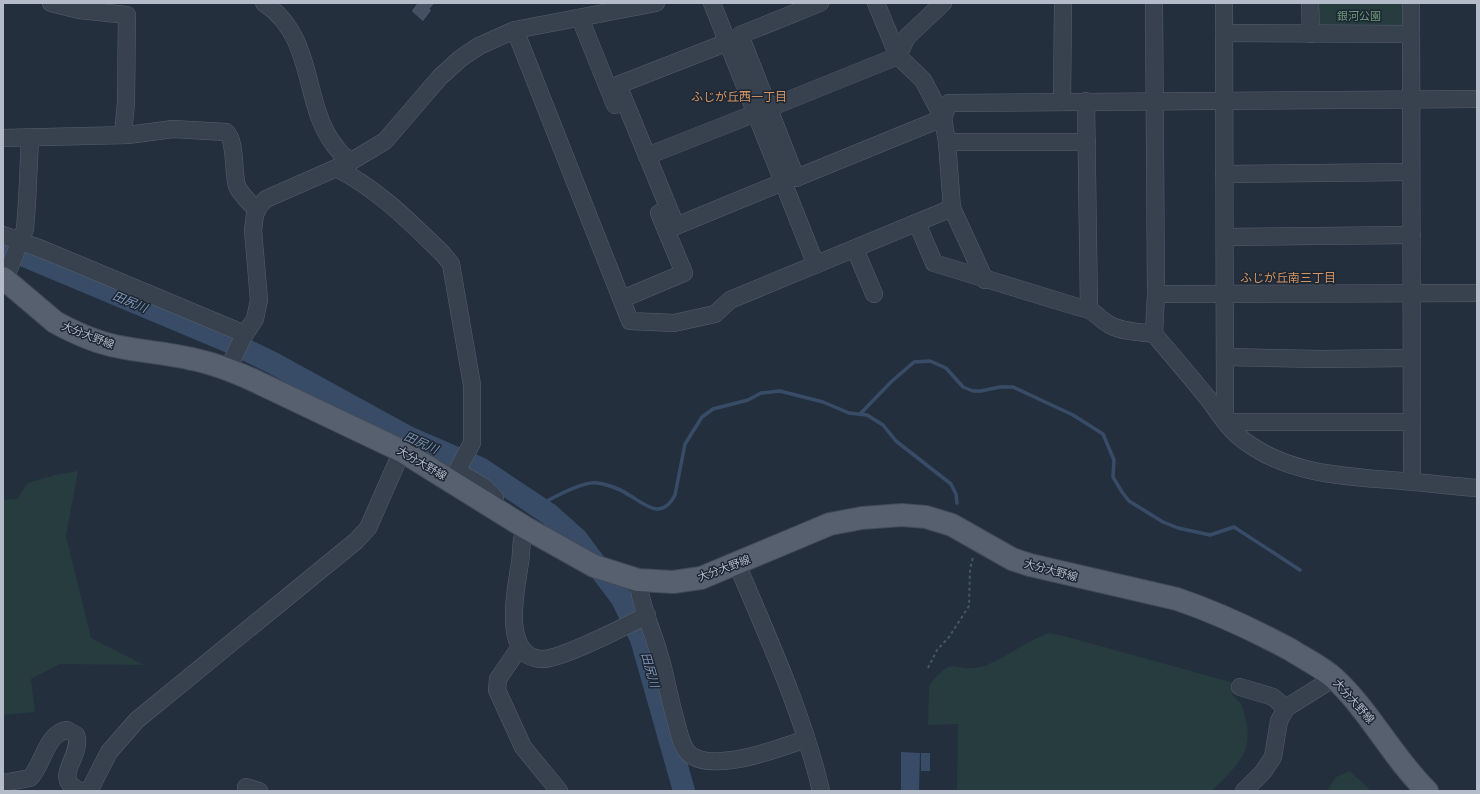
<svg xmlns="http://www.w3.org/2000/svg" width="1480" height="794" font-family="'DM Sans','Noto Sans JP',sans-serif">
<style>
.green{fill:#263c3f}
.water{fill:#394c67}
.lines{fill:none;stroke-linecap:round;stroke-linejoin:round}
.stream{stroke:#394c67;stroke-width:3.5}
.river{stroke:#394c67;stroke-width:22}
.building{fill:#455162;stroke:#1f2835}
.minor-casing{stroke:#565f6c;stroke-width:18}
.major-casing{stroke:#414a57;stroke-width:24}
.path{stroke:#44595c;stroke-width:2;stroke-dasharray:3 3;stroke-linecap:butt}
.minor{stroke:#38414e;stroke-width:17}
.major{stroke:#56606e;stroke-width:22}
.labels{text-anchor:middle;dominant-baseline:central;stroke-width:3;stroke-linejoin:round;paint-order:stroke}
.park-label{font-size:11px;fill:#6b9a76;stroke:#1d2633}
.street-label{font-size:11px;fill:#b4bcc9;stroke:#1d2633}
.neighbourhood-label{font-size:12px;fill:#d59563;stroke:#1d2633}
.water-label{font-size:12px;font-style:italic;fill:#7c92b1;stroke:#1d2633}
</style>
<rect width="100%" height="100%" fill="#242f3e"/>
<!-- green -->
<g class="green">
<path d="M1313 3H1406V26L1317 29Z"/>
<path d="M78 471 66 536 91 638 144 665 60 664 31 679 35 712 3 715V500L17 499 28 483 55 475Z"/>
<path d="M1050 633 1064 636 1234 683 1232 695C1243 704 1243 707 1246 721 1254 755 1233 768 1212 791H957L958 724 928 725 929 686C954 651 954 675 984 666 1007 658 1026 640 1050 633Z"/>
<path d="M1350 771 1371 791H1327L1336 777Z"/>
</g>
<!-- water -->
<g class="water">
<path d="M901 752 920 753 919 791H901Z"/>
<rect x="921" y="753" width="9" height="18"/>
</g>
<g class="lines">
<!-- stream -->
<g class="stream">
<path d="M860 414 891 382 914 362 930 361 946 368 963 387 973 391H981L1000 387H1013L1073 415 1103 434 1114 460 1113 477 1122 492 1129 501 1163 522 1178 528 1210 535 1234 527 1300 570"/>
<path d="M537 506C551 499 582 481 597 483 607 484 622 490 629 495 647 506 662 520 675 495L685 444 702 417 713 409 748 400 761 393 780 391 823 402 849 413 867 415 883 425 896 441 951 484 956 494 957 503"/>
</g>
<!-- river -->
<path class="river" d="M3 247 232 343 273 363 406 436 480 468 549 514 577 539 622 599 641 639 684 791"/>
</g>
<!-- building -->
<path class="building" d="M417 3H435L430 9 432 10 423 22 411 11Z"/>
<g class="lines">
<!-- minor casing -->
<g class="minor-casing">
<g id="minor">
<path d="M51 3 79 10 127 15 126 102 123 135"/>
<path d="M264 3C316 37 302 105 335 146 339 152 345 157 350 162"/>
<path d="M712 3 816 265"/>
<path d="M820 3 740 35 796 178 943 118 949 103 1477 99"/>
<path d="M876 3 898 56 923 80 943 118 947 142 952 208 985 280"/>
<path d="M1154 3 1156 294 1154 334C1171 354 1189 375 1206 396 1216 408 1224 423 1236 434 1282 475 1344 476 1402 481 1427 483 1452 486 1477 488"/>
<path d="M1224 3 1225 422H1412"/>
<path d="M1310 3 1311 34"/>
<path d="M1411 3 1412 481"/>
<path d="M580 18 615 105"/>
<path d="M515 30 630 321 674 323 715 314 730 300 952 208"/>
<path d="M1224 33 1411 34"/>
<path d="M728 42 618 85 676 226 783 182"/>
<path d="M1086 101 1089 309"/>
<path d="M1062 102 1063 3"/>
<path d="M769 108 898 56 907 37 943 3"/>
<path d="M3 138 128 135 173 129 226 132C236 140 233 173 237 186 241 195 250 203 257 210"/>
<path d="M947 142H1087"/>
<path d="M647 156 756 113"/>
<path d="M336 168C378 189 410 222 443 254L451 264 472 385V443L457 471 484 487 495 498V507"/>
<path d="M1224 174 1411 172"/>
<path d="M917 223 934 263 1078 307C1095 309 1097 318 1110 325 1123 332 1140 332 1154 334"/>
<path d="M3 235 44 250 245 334"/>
<path d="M1225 237 1412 235"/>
<path d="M855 249 874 294"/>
<path d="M5 279 25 229 27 203 30 138"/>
<path d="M1156 294 1477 293"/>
<path d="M622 299 684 273 659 213"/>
<path d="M1225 357 1320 359 1412 358"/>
<path d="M228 369 243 337 255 319 259 300 253 230 255 215 259 206 266 199 350 162 385 141 440 77 461 58 479 46 515 30 656 3"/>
<path d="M526 528C520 539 522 550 520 563 516 588 501 655 540 659 558 661 628 625 647 615"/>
<path d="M737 564C768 638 803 713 821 791"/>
<path d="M638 580C640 604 651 627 658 650 665 671 668 693 674 714 678 726 680 749 692 756 719 772 779 748 806 739"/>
<path d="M520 647 498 679 497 690 523 747 559 791"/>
<path d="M1240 687 1273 697 1286 708"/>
<path d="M3 783 30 778C43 765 46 733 67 730L76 735C84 756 49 779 81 791"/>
<path d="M89 791 109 752 137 720 356 541 368 528 402 451"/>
<path d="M246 791V787L259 791"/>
<path d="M1244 791 1263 772 1273 757 1279 721 1286 708 1334 678"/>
</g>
</g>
<!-- major casing -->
<g class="major-casing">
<path id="major" d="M3 278 55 322C75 333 97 343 120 347 144 352 168 353 192 359 213 363 233 371 253 380L402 451 526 528 594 566 638 580 673 582 701 578 830 524 862 518 902 515 926 517 952 525 1012 559 1030 565 1177 599C1218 613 1254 630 1291 650 1305 659 1322 667 1334 678 1370 711 1392 757 1427 791"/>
</g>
<!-- path -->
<path class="path" d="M928 668 937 650 949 637 969 606 970 569 973 557"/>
<!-- minor -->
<use href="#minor" class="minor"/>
<!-- major -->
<use href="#major" class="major"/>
</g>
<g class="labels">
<!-- park labels -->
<g class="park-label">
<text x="1359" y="16">銀河公園</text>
</g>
<!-- street labels -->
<g class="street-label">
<text transform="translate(88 335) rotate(21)">大分大野線</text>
<text transform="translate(422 463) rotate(30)">大分大野線</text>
<text transform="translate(724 568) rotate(-20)">大分大野線</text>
<text transform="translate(1051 570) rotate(15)">大分大野線</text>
<text transform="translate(1354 701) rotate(48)">大分大野線</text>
</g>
<!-- neighbourhood labels -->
<g class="neighbourhood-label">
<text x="739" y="97">ふじが丘西一丁目</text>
<text x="1288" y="278">ふじが丘南三丁目</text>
</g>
<!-- water labels -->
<g class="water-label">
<text transform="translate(130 302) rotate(23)">田尻川</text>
<text transform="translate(421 443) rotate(24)">田尻川</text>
<text transform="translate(650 670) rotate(74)">田尻川</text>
</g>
</g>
<!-- border -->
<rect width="1480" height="794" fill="none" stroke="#b4bcc9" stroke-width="8"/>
</svg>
